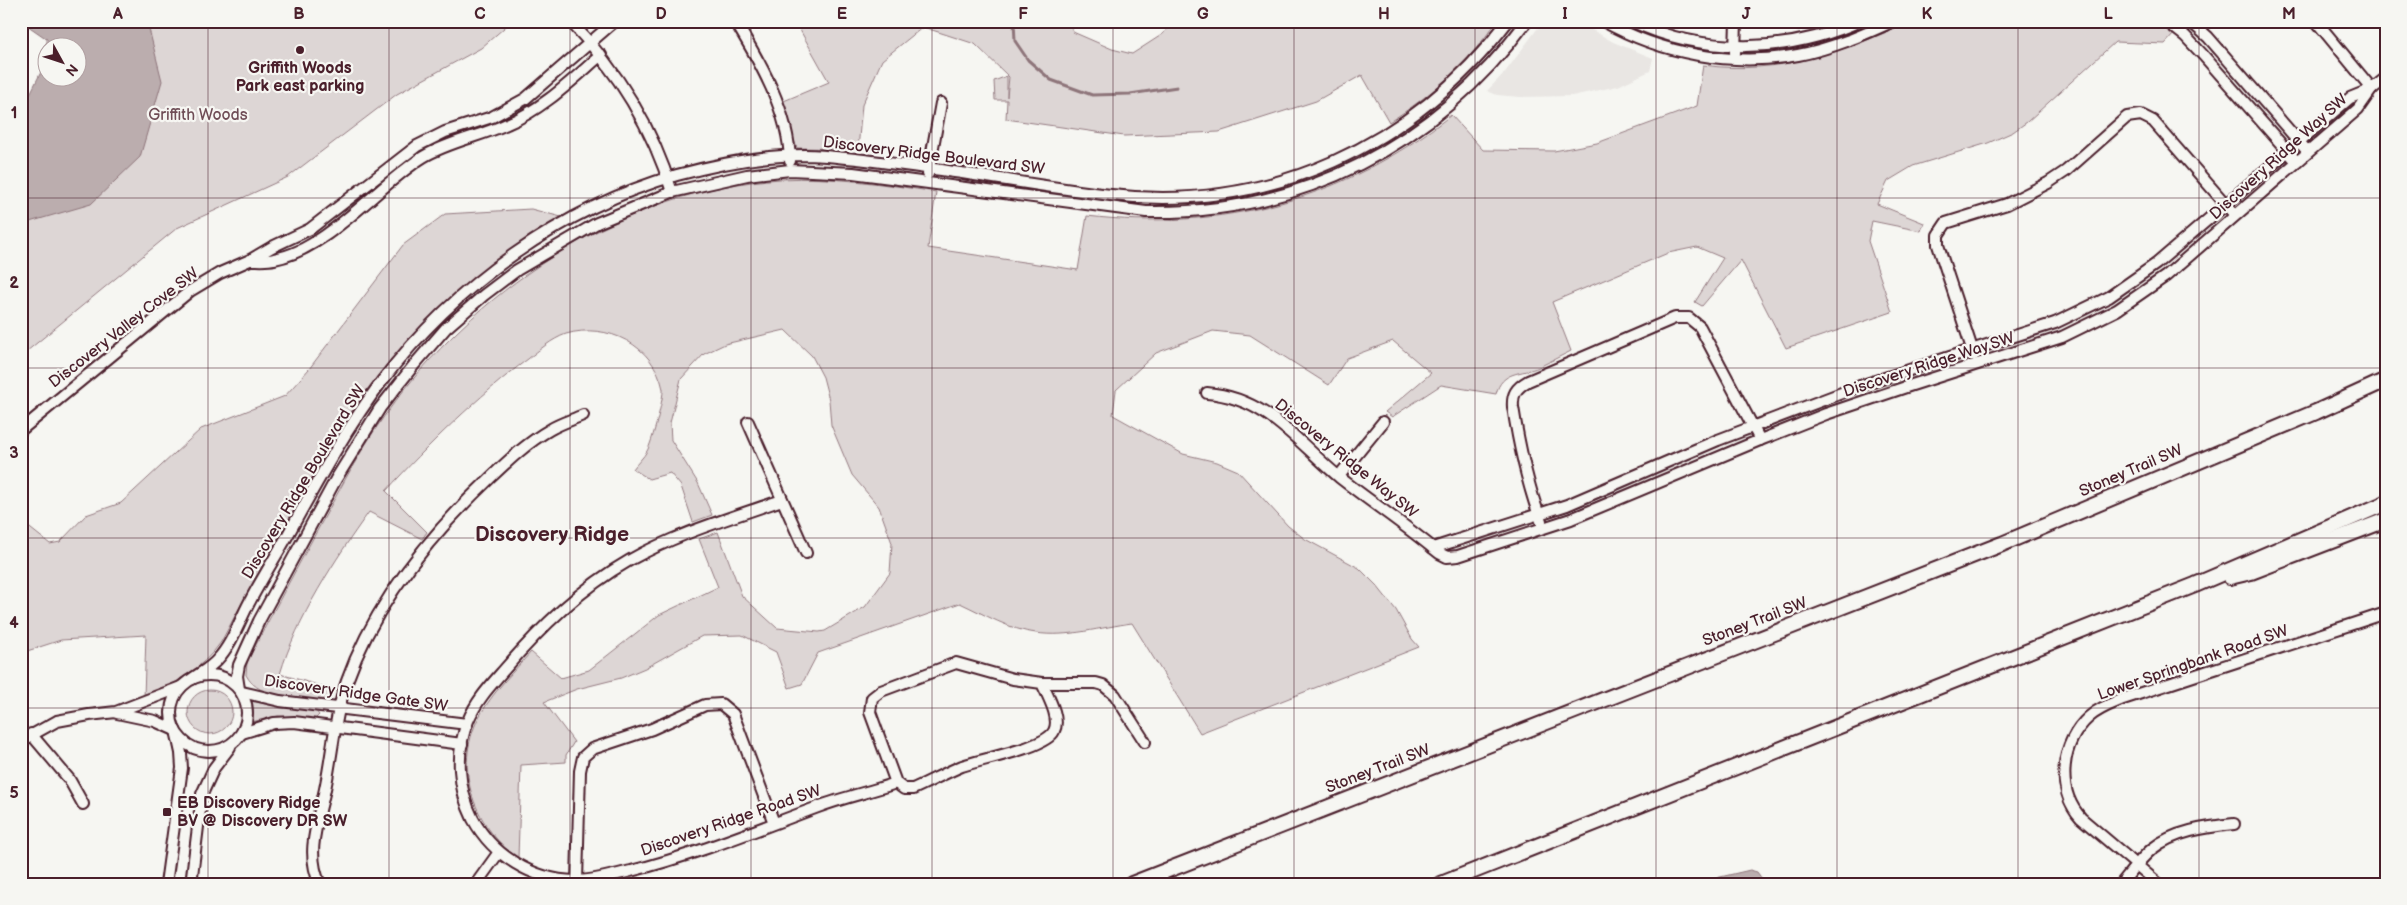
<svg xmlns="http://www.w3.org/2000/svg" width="2407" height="905" font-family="'Balsamiq Sans',sans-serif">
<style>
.built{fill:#e9e6e3}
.green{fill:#ddd6d5;stroke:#947a80}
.water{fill:#bbadae;stroke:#8e747a;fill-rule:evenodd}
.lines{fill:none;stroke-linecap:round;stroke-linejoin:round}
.stream{stroke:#8e747a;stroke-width:3}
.minor-casing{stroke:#4a1f2b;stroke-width:14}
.highway-casing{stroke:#4a1f2b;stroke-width:18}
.minor{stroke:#f6f6f2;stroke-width:10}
.highway{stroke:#f6f6f2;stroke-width:14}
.grid{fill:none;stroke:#4a1f2b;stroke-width:1;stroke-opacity:0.55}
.poi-dot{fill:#4a1f2b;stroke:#f6f6f2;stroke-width:2}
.labels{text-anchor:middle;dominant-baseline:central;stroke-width:4.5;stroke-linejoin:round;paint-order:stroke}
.poi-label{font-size:16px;font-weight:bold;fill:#4a1f2b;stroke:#f6f6f2}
.park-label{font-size:16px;fill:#6f4d56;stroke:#f6f6f2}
.street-label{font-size:16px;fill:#4a1f2b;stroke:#f6f6f2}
.district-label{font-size:21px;font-weight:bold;fill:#4a1f2b;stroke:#f6f6f2}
.neatline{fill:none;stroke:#4a1f2b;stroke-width:2}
.grid-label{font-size:16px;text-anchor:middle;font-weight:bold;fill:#4a1f2b}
</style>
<rect width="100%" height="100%" fill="#f6f6f2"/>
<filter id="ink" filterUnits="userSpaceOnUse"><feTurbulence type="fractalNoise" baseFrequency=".02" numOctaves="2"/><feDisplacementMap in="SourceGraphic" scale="10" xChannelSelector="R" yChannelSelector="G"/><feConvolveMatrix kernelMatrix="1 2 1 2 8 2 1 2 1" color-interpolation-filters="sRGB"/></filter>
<g filter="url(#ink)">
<!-- built -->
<path class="built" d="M1543 21H1577L1613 42 1653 58 1650 71 1618 86 1572 96 1520 97 1497 95 1487 91 1506 71Z"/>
<!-- green -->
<g class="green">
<path d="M155 21H512L481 48 397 94 288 177 177 228 21 356V178Z"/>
<path d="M795 21H1069L1073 32 1112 49 1132 54 1163 34 1174 21H1497C1469 62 1431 96 1389 122L1362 75 1316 101 1219 132 1124 136 1006 119 1007 100H995L994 81 1007 76V97L1009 77 975 44 923 27 882 60 862 105 858 149 797 148 779 103 829 82Z"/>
<path d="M1912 21H2157L2174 34 2165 44 2115 42 2027 122 2013 132 1988 143 1913 166 1888 181 1877 204 1924 223 1921 231 1872 221 1868 241 1892 312 1786 348 1741 260 1702 306 1695 302 1723 258 1697 247 1668 253 1552 302 1571 351C1560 356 1550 362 1539 367 1521 375 1502 370 1496 394L1441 385 1392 417 1385 412 1431 373 1393 341 1347 358 1329 385 1250 335 1213 331 1156 353 1116 390 1113 415 1183 454 1217 462 1238 471 1288 526 1305 539 1359 568 1377 586 1396 610 1412 639 1419 647 1200 733 1132 623C1102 627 1067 638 1036 633 1010 630 984 614 960 603L818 653 802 684 789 688 776 652 742 635 702 636 645 668 621 678 577 689 544 702 574 742 566 755V762L521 765 518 858C472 826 451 762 482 712 495 690 514 671 531 652L561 678 589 670 659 615 718 587 699 539 718 532 742 596 777 628 819 632 825 631 865 607 890 573 892 543 879 507 852 475 831 425 829 400 823 377 812 356 785 330 725 344 704 354 681 379 670 423 671 440 698 483 712 515 693 522 681 486 670 473 649 479 633 469C637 463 644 457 647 451 652 443 664 397 663 389 654 345 607 322 566 334 552 339 539 350 528 359 479 395 427 446 386 491L427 532 422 539 369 512C335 559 297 618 280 674L335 690 327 701C300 697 260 701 246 675L247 662C271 615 297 568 323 520 345 480 366 439 394 403 486 282 626 190 780 179 832 176 884 184 936 192L928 248 1078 270 1087 216C1222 232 1344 200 1451 115L1483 150 1554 151 1597 143 1697 106 1703 65C1778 76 1845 51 1912 21Z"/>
<path d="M531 209 565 218C481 263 413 325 358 402 332 439 311 480 289 519 266 560 243 600 221 642 203 668 173 686 144 697L146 635 61 640 21 653V521L50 544 60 542 86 515 121 503 201 429 285 396 309 369 403 245 445 214Z"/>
<circle cx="210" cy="712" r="22"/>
<path d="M251 701 280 707 315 710 319 715 315 719 278 716 251 722Z"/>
</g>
<!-- water -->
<g class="water">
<path d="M21 21H147L162 81 140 157 91 204 26 223H21V112L47 60V39ZM48 48H78V78H48Z"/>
<path d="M1750 870 1757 872 1766 884H1706L1716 878Z"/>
</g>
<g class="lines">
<!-- stream -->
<path class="stream" d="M1014 21 1015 41 1028 60 1051 80 1092 95 1130 94 1177 87"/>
<!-- minor casing -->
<g class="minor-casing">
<g id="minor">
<path d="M570 21C618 71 652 126 672 192"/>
<path d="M735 21C760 62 789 112 790 161"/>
<path d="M1603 21C1662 54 1731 67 1798 55 1831 49 1863 35 1894 21"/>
<path d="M1631 21C1704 55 1787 54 1860 21"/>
<path d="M2166 21 2185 36 2203 55 2297 162"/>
<path d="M2190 21 2208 37 2308 152"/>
<path d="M2316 21 2372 89"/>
<path d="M1735 53 1736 21"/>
<path d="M928 174 941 103"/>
<path d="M251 260C259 260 267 261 274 259 327 250 378 185 423 157 450 141 479 137 507 124 543 109 572 80 601 55"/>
<path d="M1974 355 1938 245V235L1946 223 2007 204 2048 183 2066 171 2127 117 2141 115 2153 121 2235 215"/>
<path d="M1207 393C1267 398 1296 441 1339 477 1372 503 1407 526 1439 553L1447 557 1458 556 1571 519 1760 440 1826 414 1909 386 2062 337 2117 310 2166 276 2358 109 2372 89"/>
<path d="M748 422 806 553"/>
<path d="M21 430 190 291 220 273 250 260 272 247 310 229 417 146 445 132 492 117 525 99 615 21"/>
<path d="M1339 476 1383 422"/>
<path d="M782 500C731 518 678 533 630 560 581 588 541 627 504 670 490 686 476 701 468 721 455 752 458 789 473 819 493 856 533 880 575 881 594 881 613 875 631 871 695 855 756 830 818 807 844 797 870 792 896 783"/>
<path d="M1541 521C1527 483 1519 446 1513 407 1512 394 1516 388 1528 381L1675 318H1689L1700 327 1760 440"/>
<path d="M1433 548 1567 505 1718 440 1860 386 2055 323 2109 297 2156 264 2350 98 2372 89 2386 78"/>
<circle cx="209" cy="713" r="38"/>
<path d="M192 679C200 673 210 668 217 660 232 644 239 622 249 603 260 582 273 561 285 540 315 486 345 430 382 381 455 285 562 208 677 175 718 164 763 155 805 155 846 156 886 163 926 168 988 176 1049 188 1111 195 1269 213 1413 146 1508 21"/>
<path d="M1042 683C1047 695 1061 718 1054 731 1046 748 981 759 962 766 945 773 929 782 913 789H904L896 783 870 712 872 698 881 691 956 663 1013 679 1042 683H1096L1103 685 1115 695 1145 742"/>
<path d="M239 689 237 676 239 665 259 621 336 479 380 408 414 365 446 328 484 295 517 270 597 223 672 192 747 175 790 170 853 173 1146 212C1301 215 1435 145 1527 21"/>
<path d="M242 692 280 701 467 724"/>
<path d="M117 713 155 721 175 730"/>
<path d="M242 733 274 723 294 722 462 744"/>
<path d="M31 734 69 779 83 804"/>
<path d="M21 741 57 721 89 715 116 712 181 687"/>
<path d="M577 881 580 771 583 757 592 749 652 729 705 705 721 704 733 714 774 823"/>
<path d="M166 884 182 768 181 753 177 735"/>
<path d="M191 884 202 794 214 768 230 747"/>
<path d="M320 884C304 851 320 817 326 784 333 749 335 714 347 681 375 602 430 535 490 478 509 460 528 442 551 429 561 423 572 420 583 415"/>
<path d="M476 884 499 852"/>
<path d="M2121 884C2131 872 2140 859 2152 849 2174 831 2206 827 2234 824"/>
<path d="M2159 884 2081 818C2055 789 2061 742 2089 717 2099 708 2111 704 2123 699L2386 613"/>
</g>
</g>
<!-- highway casing -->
<g class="highway-casing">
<g id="highway">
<path d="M2230 577 2251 572 2386 520"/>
<path d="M1132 884 2002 544 2316 412 2386 380"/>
<path d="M1441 884 2195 585 2386 503"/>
</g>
</g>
<!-- minor -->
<use href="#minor" class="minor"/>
<!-- highway -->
<use href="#highway" class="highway"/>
</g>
</g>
<!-- grid -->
<path class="grid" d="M208 21V884M389 21V884M570 21V884M751 21V884M932 21V884M1113 21V884M1294 21V884M1475 21V884M1656 21V884M1837 21V884M2018 21V884M2199 21V884M21 198H2386M21 368H2386M21 538H2386M21 708H2386"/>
<!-- markers -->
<g class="poi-dot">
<circle cx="300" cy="50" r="5"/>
<rect x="162" y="807" width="10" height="10" rx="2.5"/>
</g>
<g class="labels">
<!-- poi labels -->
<g class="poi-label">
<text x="300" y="68">Griffith Woods<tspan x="300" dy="18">Park east parking</tspan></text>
<text x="177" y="803" text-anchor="start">EB Discovery Ridge<tspan x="177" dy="18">BV @ Discovery DR SW</tspan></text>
</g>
<!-- park labels -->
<g class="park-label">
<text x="198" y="115">Griffith Woods</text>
</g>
<!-- street labels -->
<g class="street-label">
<text transform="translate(934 156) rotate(7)">Discovery Ridge Boulevard SW</text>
<text transform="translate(2279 157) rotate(-42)">Discovery Ridge Way SW</text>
<text transform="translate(124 328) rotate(-38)">Discovery Valley Cove SW</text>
<text transform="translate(1929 365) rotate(-18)">Discovery Ridge Way SW</text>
<text transform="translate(1346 459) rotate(39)">Discovery Ridge Way SW</text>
<text transform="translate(2131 471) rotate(-23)">Stoney Trail SW</text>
<text transform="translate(304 482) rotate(-59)">Discovery Ridge Boulevard SW</text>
<text transform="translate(1755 622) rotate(-21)">Stoney Trail SW</text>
<text transform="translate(2193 663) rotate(-19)">Lower Springbank Road SW</text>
<text transform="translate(356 694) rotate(8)">Discovery Ridge Gate SW</text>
<text transform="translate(1378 769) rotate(-21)">Stoney Trail SW</text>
<text transform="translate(731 821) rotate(-19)">Discovery Ridge Road SW</text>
</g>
<!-- district labels -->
<g class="district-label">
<text x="552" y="534">Discovery Ridge</text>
</g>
</g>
<!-- margin -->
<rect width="2407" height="905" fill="none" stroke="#f6f6f2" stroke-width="55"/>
<!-- north arrow -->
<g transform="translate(62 62) rotate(130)"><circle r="24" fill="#f6f6f2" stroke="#b1a0a2"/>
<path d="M0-4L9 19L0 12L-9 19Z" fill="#4a1f2b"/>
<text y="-8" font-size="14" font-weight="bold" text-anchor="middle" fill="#4a1f2b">N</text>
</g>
<rect x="28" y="28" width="2352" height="850" class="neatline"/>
<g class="grid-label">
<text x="118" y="19">A</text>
<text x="299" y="19">B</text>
<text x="480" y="19">C</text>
<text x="661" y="19">D</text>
<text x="842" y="19">E</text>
<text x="1023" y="19">F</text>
<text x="1203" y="19">G</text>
<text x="1384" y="19">H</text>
<text x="1565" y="19">I</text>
<text x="1746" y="19">J</text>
<text x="1927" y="19">K</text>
<text x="2108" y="19">L</text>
<text x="2289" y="19">M</text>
<text x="14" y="118">1</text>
<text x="14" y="288">2</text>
<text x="14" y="458">3</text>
<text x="14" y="628">4</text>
<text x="14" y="798">5</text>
</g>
</svg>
